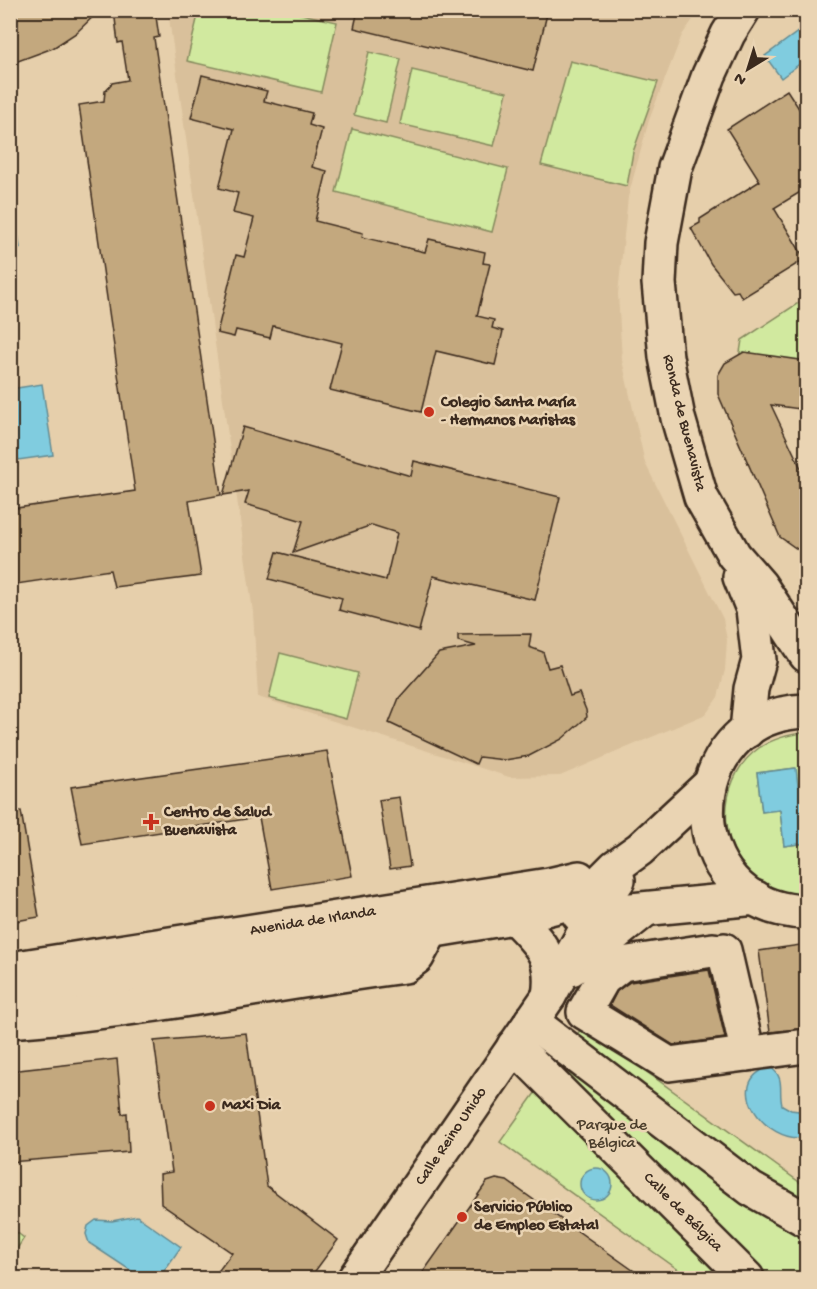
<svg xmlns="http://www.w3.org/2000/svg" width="817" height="1289" font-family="'Gochi Hand',sans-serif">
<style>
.built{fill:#d9c09b}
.green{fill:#d1e99f;stroke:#868a5e;stroke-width:1.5}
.water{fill:#80ccdf;stroke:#648b92;stroke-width:1.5}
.building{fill:#c3a87e;stroke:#3b2a1e;stroke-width:1.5}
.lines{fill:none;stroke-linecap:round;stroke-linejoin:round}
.minor-casing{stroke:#3b2a1e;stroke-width:38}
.minor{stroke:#ead4b3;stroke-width:33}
.poi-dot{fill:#c8321e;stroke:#ead4b3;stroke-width:2}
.labels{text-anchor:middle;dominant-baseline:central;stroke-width:5;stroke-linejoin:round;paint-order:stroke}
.poi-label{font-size:16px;font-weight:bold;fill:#3b2a1e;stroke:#ead4b3;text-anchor:start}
.street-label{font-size:16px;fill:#3b2a1e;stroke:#ead4b3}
.park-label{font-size:16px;fill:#4a3d2b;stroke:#ead4b3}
</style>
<rect width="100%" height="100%" fill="#e6cfab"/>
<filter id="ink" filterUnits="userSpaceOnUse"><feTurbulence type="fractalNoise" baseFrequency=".0167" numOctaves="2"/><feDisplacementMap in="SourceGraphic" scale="12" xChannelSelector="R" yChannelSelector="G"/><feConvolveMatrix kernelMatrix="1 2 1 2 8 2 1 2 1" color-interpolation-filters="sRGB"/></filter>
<g filter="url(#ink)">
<!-- built -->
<path class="built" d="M168 11H699L682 35 649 120 628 197 618 294 622 360 645 463 723 619 727 640 725 670 718 697 706 714 560 776 509 777 258 697 253 612Z"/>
<!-- green -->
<g class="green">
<path d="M199 11H288L337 22 321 92 187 61Z"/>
<path d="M369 52 401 59 386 123 354 115Z"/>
<path d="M570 61 658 82 633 152 627 186 541 165Z"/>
<path d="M412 70 507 92 494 146 400 124Z"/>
<path d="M352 129 508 169 492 232 336 192Z"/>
<path d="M806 298V373L738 365 742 340Z"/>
<path d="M280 653 358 673 346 719 269 698Z"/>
<path d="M806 732V785L798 786 795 768 757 773 762 812 780 809 784 846 806 843V896C795 893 781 892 770 888 716 864 712 781 759 748 774 738 789 735 806 732Z"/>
<path d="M583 1026 806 1187V1278H690L500 1142Z"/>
<path d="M11 1228 24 1238 11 1258Z"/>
</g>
<!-- water -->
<g class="water">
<path d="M806 26V59L781 78 765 56Z"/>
<path d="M10 177 20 248 11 249H10Z"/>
<path d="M42 384 53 455 18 460 11 413V389Z"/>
<path d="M796 768 798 786 806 785V843L784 846 780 810 762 812 757 773Z"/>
<path d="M770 1067C786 1078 778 1089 782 1105L791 1110 806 1112V1137C765 1145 721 1082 770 1067Z"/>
<circle cx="596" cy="1184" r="16"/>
<path d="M137 1216 181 1247 159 1278H142L89 1243 86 1234 88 1226 96 1220 112 1221Z"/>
</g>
<!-- building -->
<g class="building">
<path d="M10 10H100L76 33 53 48 10 64Z"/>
<path d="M114 10H155L159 37 154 38 221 495 189 501 201 576 114 587 110 570 10 585V509L135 491 79 105 104 101 105 91 112 83 128 80 122 42 118 43Z"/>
<path d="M358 10H548L533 71 354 28Z"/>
<path d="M202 75 267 91 264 101 312 113 309 125 322 129 312 167 327 171 315 221 363 233 362 237 425 252 429 239 485 252 483 263 490 264 477 316 494 320 492 328 503 331 495 365 436 351 421 412 330 390 342 343 273 326 270 338 236 330 234 337 217 333 236 255 244 257 254 218 233 213 238 193 219 188 234 129 191 118Z"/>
<path d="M787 90 807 121V188L774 208 805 259 742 298 738 291 733 292 711 264 691 228 700 223V219L760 181 727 129Z"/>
<path d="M744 352 807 361V410L771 405 807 481V556L780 537 718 394V375L725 363Z"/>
<path d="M243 427 411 476 414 461 560 497 535 600 433 576 419 631 339 610 342 598 269 579 277 552 386 580 397 533 372 525 293 553 303 521 245 504 249 491 223 495Z"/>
<path d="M531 634 529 647 543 652 548 668 560 665 570 696 579 693 586 710 587 717 562 739 529 756 505 760 479 757 476 764 389 723 399 698 439 653 476 646 458 641V635Z"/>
<path d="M327 751 352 876 272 889 259 817 82 844 71 787Z"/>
<path d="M399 797 410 866 390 869 379 800Z"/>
<path d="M21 811 39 917 10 922V812Z"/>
<path d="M807 944V1028L770 1032 759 951Z"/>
<path d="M709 970 725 1038 673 1045 610 1005 617 991 630 982Z"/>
<path d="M246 1033 267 1186 338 1240 310 1278H213L232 1253 161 1204 160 1174 172 1172 154 1041Z"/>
<path d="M117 1059 122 1114 127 1113 129 1152 10 1162V1071Z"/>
<path d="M496 1179 507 1181 644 1278H419L487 1182Z"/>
</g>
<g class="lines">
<!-- minor casing -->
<g class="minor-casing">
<g id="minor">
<path d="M743 10 728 34 709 75 675 168 661 243 659 283 666 357 678 418 701 497 734 555 760 585 806 655"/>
<path d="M740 577 753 609 759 660 751 689 747 731"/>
<path d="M806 711C674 715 675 909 806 912"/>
<path d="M579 915 756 898"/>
<path d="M514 917C541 944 555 957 549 996"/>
<path d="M713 950 622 964 603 979 584 1012 669 1064 806 1046"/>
<path d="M724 950 748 1054"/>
<path d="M10 969 549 885 579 878"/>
<path d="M571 969 645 910"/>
<path d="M10 994 99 985 296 953 514 917 573 902 588 894 615 867 640 849 709 785"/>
<path d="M10 1021C143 1011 274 983 405 966L417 957 431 931"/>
<path d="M531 1021 751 1189 806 1220"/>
<path d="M514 1046 747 1278"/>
<path d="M355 1278 549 996 595 913 618 880"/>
</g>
</g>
<!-- minor -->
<use href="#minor" class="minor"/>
</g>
</g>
<!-- markers -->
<g class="poi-dot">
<circle cx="429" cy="412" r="6"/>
<path d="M148 813h6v6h6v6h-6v6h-6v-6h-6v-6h6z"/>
<circle cx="210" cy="1106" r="6"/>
<circle cx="462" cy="1217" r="6"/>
</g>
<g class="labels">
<!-- poi labels -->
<g class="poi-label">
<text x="441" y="403">Colegio Santa María<tspan x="441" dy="18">- Hermanos Maristas</tspan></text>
<text x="164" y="813">Centro de Salud<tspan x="164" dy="18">Buenavista</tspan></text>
<text x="222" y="1106">Maxi Dia</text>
<text x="474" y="1208">Servicio Público<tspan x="474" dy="18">de Empleo Estatal</tspan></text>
</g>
<!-- street labels -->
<g class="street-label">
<text transform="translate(683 423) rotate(76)">Ronda de Buenavista</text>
<text transform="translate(313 922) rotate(-9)">Avenida de Irlanda</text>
<text transform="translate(452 1137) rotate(-56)">Calle Reino Unido</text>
<text transform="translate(682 1213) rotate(45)">Calle de Bélgica</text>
</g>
<!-- park labels -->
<g class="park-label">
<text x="612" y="1126">Parque de<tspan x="612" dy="18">Bélgica</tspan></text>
</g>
</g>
<!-- margin -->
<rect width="817" height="1289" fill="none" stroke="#ead4b3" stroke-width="36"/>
<rect x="18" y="18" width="781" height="1253" fill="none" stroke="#3b2a1e" stroke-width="2" filter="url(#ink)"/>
<!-- north arrow -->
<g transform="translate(748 69) rotate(218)" stroke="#ead4b3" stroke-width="4.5" paint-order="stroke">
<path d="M0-4.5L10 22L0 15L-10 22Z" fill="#3b2a1e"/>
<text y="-9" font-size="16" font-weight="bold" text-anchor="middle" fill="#3b2a1e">N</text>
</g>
</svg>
